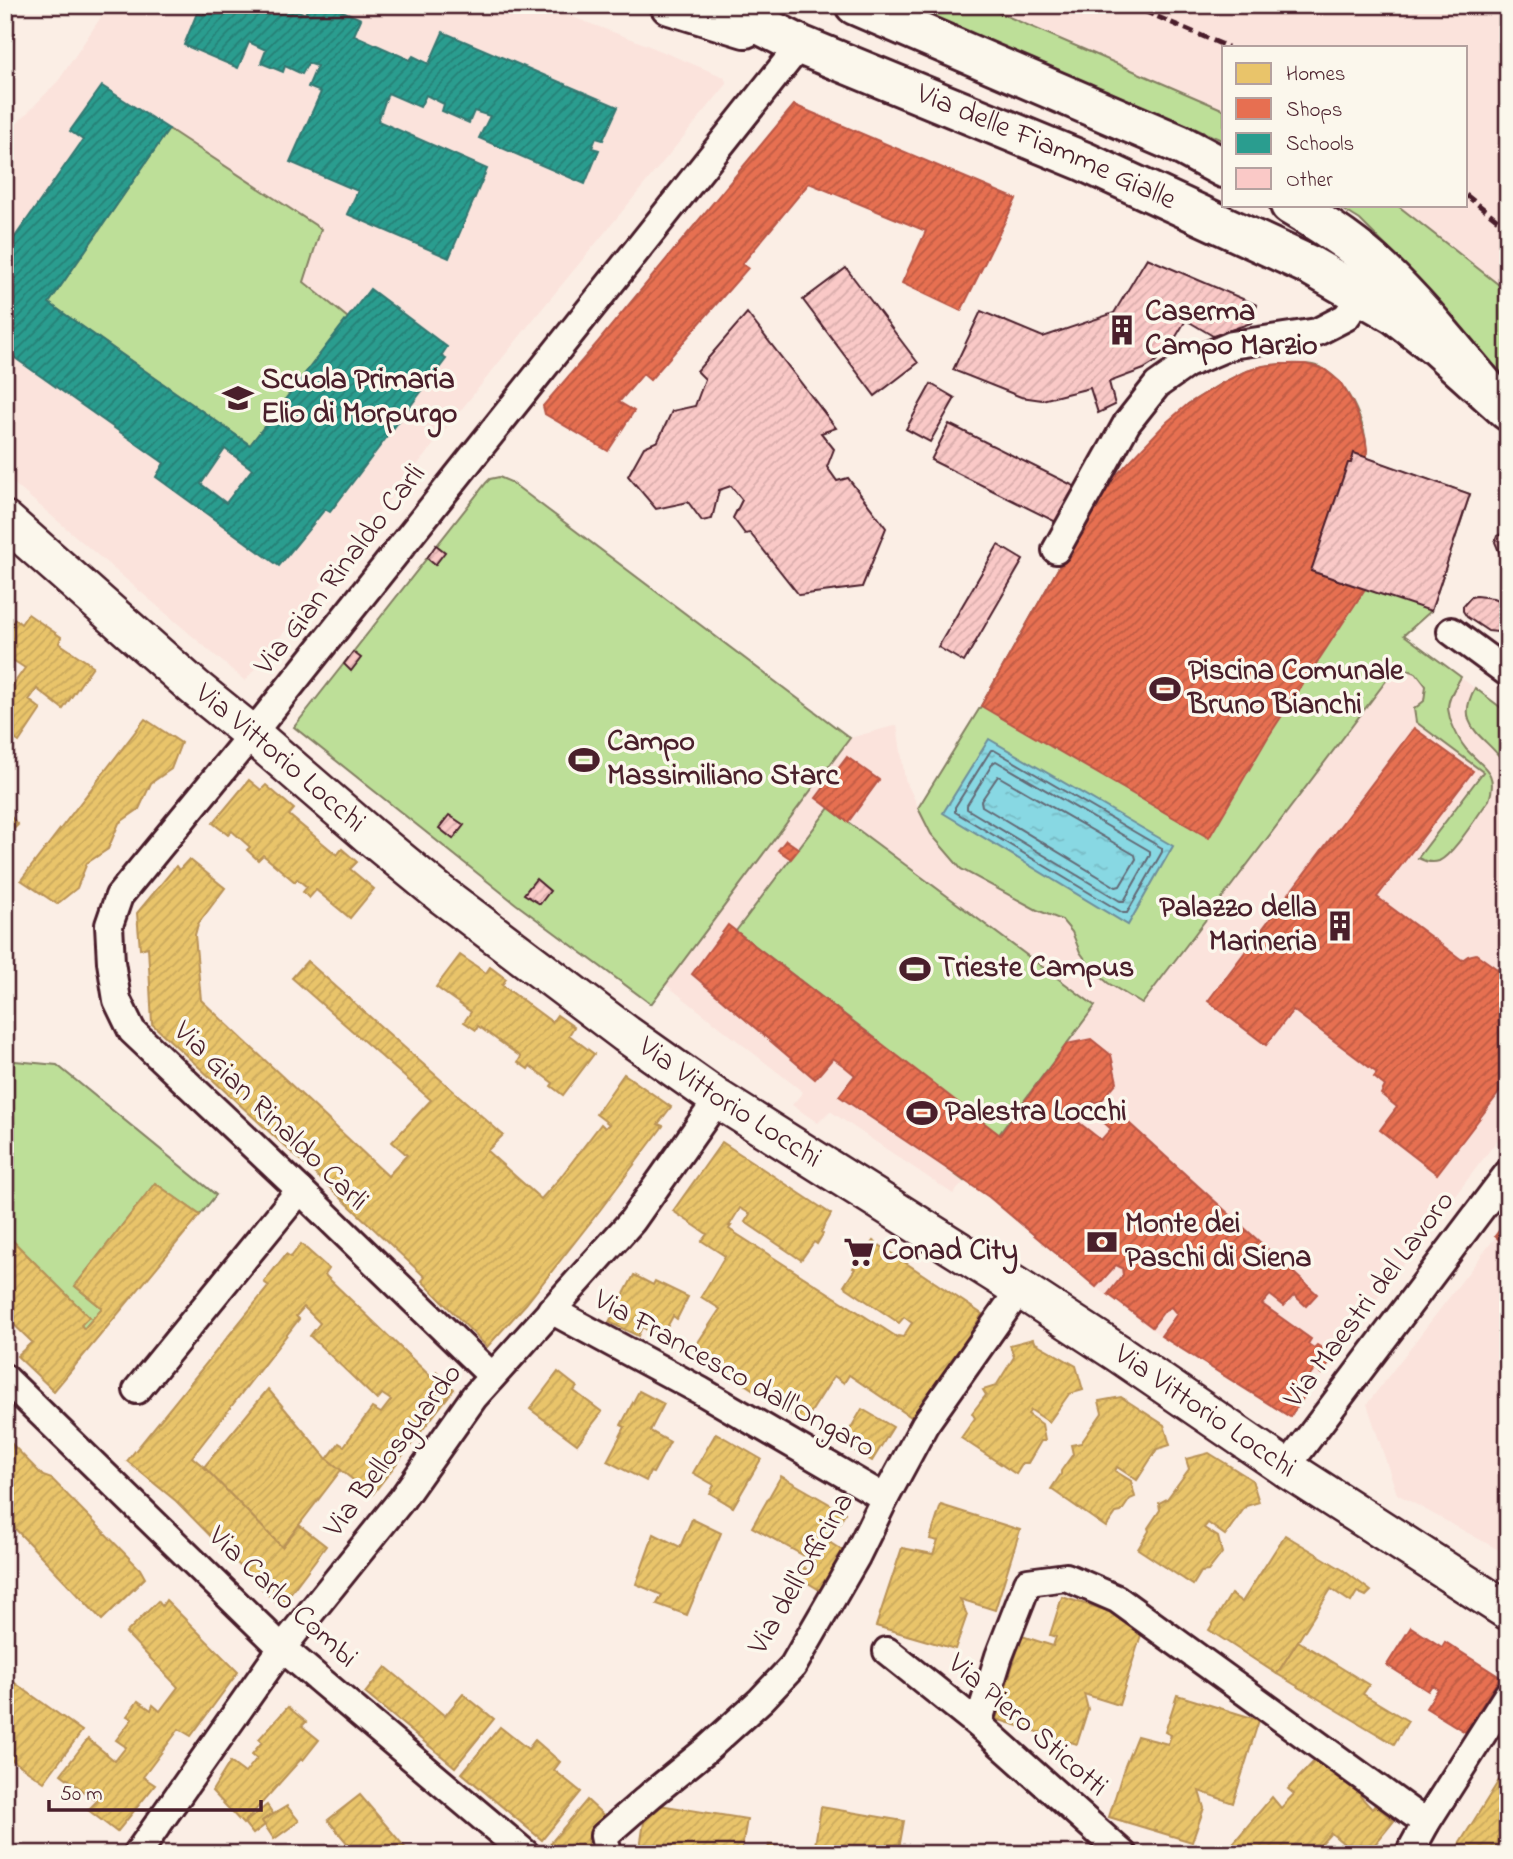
<svg xmlns="http://www.w3.org/2000/svg" width="1513" height="1859" font-family="'Indie Flower',sans-serif">
<style>
.built{fill:#fbe3dc}
.grass{fill:#bddf98;stroke:#847f62;stroke-width:2}
.water{fill:url(#water-ripples);stroke:#6f8e99;stroke-width:2}
.homes{fill:url(#homes-hatch);stroke:#b99257;stroke-width:2}
.shops{fill:url(#shops-hatch);stroke:#b85746;stroke-width:2}
.schools{fill:url(#schools-hatch);stroke:#347771;stroke-width:2;fill-rule:evenodd}
.lines{fill:none;stroke-linecap:round;stroke-linejoin:round}
.shore{stroke:#636975;stroke-width:2}
.building{fill:url(#building-hatch);stroke:#4a1f2b;stroke-width:2}
.street-casing{stroke:#4a1f2b;stroke-width:32}
.secondary-casing{stroke:#4a1f2b;stroke-width:42}
.primary-casing{stroke:#4a1f2b;stroke-width:44}
.highway-casing{stroke:#4a1f2b;stroke-width:44}
.street{stroke:#fbf7ec;stroke-width:26}
.secondary{stroke:#fbf7ec;stroke-width:37}
.primary{stroke:#fbf7ec;stroke-width:38}
.highway{stroke:#fbf7ec;stroke-width:38}
.rail{stroke:#4a1f2b;stroke-width:5;stroke-dasharray:10 5;stroke-linecap:butt}
.labels{text-anchor:middle;dominant-baseline:central;stroke-width:7;stroke-linejoin:round;paint-order:stroke}
.street-label{font-size:30px;fill:#4a1f2b;stroke:#fbf7ec}
.poi-label{font-size:30px;font-weight:bold;fill:#4a1f2b;stroke:#fbf7ec;text-anchor:start}
</style>
<defs>
<pattern id="water-ripples" width="26" height="14" patternUnits="userSpaceOnUse" patternTransform="scale(1.75)"><rect width="26" height="14" fill="#88d8e3"/><path d="M2 4q2-2 4 0t4 0M15 11q2-2 4 0t4 0" fill="none" stroke="#77b9c3"/></pattern>
<pattern id="homes-hatch" width="6" height="6" patternUnits="userSpaceOnUse" patternTransform="scale(1.75)"><rect width="6" height="6" fill="#e9c46a"/><path d="M-1 1l2-2M0 6l6-6M5 7l2-2" fill="none" stroke="#c9a85c"/></pattern>
<pattern id="shops-hatch" width="6" height="6" patternUnits="userSpaceOnUse" patternTransform="scale(1.75)"><rect width="6" height="6" fill="#e76f51"/><path d="M-1 1l2-2M0 6l6-6M5 7l2-2" fill="none" stroke="#bd5b43"/></pattern>
<pattern id="schools-hatch" width="6" height="6" patternUnits="userSpaceOnUse" patternTransform="scale(1.75)"><rect width="6" height="6" fill="#2a9d8f"/><path d="M-1 1l2-2M0 6l6-6M5 7l2-2" fill="none" stroke="#267f75"/></pattern>
<pattern id="building-hatch" width="6" height="6" patternUnits="userSpaceOnUse" patternTransform="scale(1.75)"><rect width="6" height="6" fill="#fac9c7"/><path d="M-1 1l2-2M0 6l6-6M5 7l2-2" fill="none" stroke="#d8acab"/></pattern>
</defs>
<rect width="100%" height="100%" fill="#fbeee5"/>
<filter id="ink" filterUnits="userSpaceOnUse"><feTurbulence type="fractalNoise" baseFrequency=".0143" numOctaves="2"/><feDisplacementMap in="SourceGraphic" scale="14" xChannelSelector="R" yChannelSelector="G"/><feConvolveMatrix kernelMatrix="1 2 1 2 8 2 1 2 1" color-interpolation-filters="sRGB"/></filter>
<g filter="url(#ink)">
<!-- built -->
<g class="built">
<path d="M109 5H540L637 41 724 77 727 84 532 321 245 681 5 476V136L59 80Z"/>
<path d="M981 5H1508V292L1397 205H1466V47H1224V110Z"/>
<path d="M1404 635 1508 713V1126L1334 1356 1290 1417 1161 1336 1096 1287 989 1197 965 1181 953 1194 830 1111 818 1123 792 1105 803 1092 665 984 850 738 897 725 905 779 931 834 1037 910 1062 920 1072 932 1080 952Z"/>
<path d="M1508 1221V1555L1397 1494 1367 1404Z"/>
</g>
<!-- grass -->
<g class="grass">
<path d="M905 5H981L1224 110V141Z"/>
<path d="M169 129 321 229 304 282 348 318 250 445 49 303Z"/>
<path d="M1336 205H1397L1508 292V379L1442 314 1407 267 1360 220Z"/>
<path d="M1281 364C1295 364 1313 362 1325 370 1349 384 1370 431 1366 458L1470 494 1431 611 1404 635 1461 677C1456 686 1448 697 1448 708 1448 710 1450 717 1450 719 1454 729 1459 741 1466 749 1482 767 1499 771 1489 800 1478 814 1454 854 1439 861 1431 864 1424 861 1418 858L1483 772 1416 722 1414 709 1424 701 1426 686 1416 673 1403 668 1392 673 1142 1004 1108 983 1093 970 1080 952 1072 932 1062 920 1037 910 961 869 931 834 918 808 981 706 1082 526 1188 404 1222 383 1244 372 1263 366Z"/>
<path d="M499 477 511 482 850 738 651 1004 516 904 294 727 486 483 490 479Z"/>
<path d="M1475 688 1508 713V772C1496 737 1450 733 1475 688Z"/>
<path d="M829 808 1095 1006 964 1181 843 1091 880 1042 736 931Z"/>
<path d="M15 1061 57 1065 216 1195 200 1215 155 1183 75 1286 102 1308 84 1329 81 1325 88 1316 5 1233V1109L12 1100 5 1094V1074Z"/>
</g>
<!-- water -->
<path class="water" d="M989 739 1173 846 1128 925 943 813Z"/>
<!-- homes -->
<g class="homes">
<path d="M28 614 61 637 59 643 93 666 63 709 37 689 29 700 41 709 19 742 5 733V681L12 686 25 668 5 655V635L15 619 21 624Z"/>
<path d="M145 719 181 743 171 769 151 783 139 809 119 823 108 849 87 863 77 888 57 904 21 880Z"/>
<path d="M249 780 261 790 266 785 294 809 289 815 337 855 342 849 357 862 350 869 374 889 350 918 316 890 309 898 303 892 307 887 297 879 295 882 263 855 258 860 247 850 250 847 232 831 228 835 213 823Z"/>
<path d="M5 810 18 825 5 837Z"/>
<path d="M189 859 225 888 198 924 195 935 201 1000 388 1176 407 1155 392 1142 431 1100 292 978 307 961 503 1135 487 1151 541 1199 559 1179 601 1124 605 1128 609 1124 596 1114 624 1074 671 1107 658 1124 663 1126 600 1210 526 1304 487 1347 422 1281 425 1277 339 1196 152 1024 148 947 140 949 137 913 176 866 179 870Z"/>
<path d="M460 955 486 973 490 967 506 979 502 985 552 1022 557 1015 574 1027 569 1035 594 1054 563 1095 551 1086 553 1083 530 1066 528 1069 518 1062 521 1057 478 1026 476 1030 464 1022 471 1012 436 987Z"/>
<path d="M722 1142 831 1214 821 1232 823 1234 817 1244 814 1242 801 1260 745 1222 750 1214 740 1208 729 1226H731L729 1229 732 1231 897 1337 898 1336 903 1337 912 1323 904 1317 899 1323 844 1286 855 1269 853 1268 860 1257 862 1258 873 1241 982 1314 940 1385 920 1423 849 1375 844 1383 834 1376 804 1423 693 1350 720 1309 701 1297 725 1256 702 1241 707 1234 673 1211Z"/>
<path d="M155 1183 200 1215 54 1391 17 1356 32 1342 5 1316V1233L89 1317 81 1325 84 1329 102 1308 75 1286Z"/>
<path d="M301 1244 329 1269 325 1275 430 1376 437 1372 454 1389 372 1495 327 1459 339 1443 344 1446 372 1408 381 1413 391 1400 382 1394 377 1400 310 1336 320 1323 304 1307 296 1316 299 1319 192 1457 204 1467 282 1547 299 1525 326 1546 280 1607 176 1501 127 1461 269 1286 264 1282 286 1254 291 1257Z"/>
<path d="M634 1275 653 1285 655 1281 688 1297 677 1319 673 1316 661 1338 642 1327 638 1336 609 1322Z"/>
<path d="M1033 1339 1034 1342 1076 1366 1083 1390 1069 1394 1049 1422 1031 1410 1028 1414 1042 1424 1045 1441H1041L1028 1463H1023L1016 1474 961 1438 975 1418 972 1413 986 1395 983 1390 996 1386 1014 1357 1010 1345Z"/>
<path d="M558 1372 577 1387 574 1391 602 1412 577 1444 530 1409Z"/>
<path d="M268 1389 327 1459 341 1470 282 1547 204 1467Z"/>
<path d="M639 1391 664 1404 650 1431 670 1442 653 1473 650 1472 646 1481 607 1461 625 1427 621 1425Z"/>
<path d="M1121 1397 1164 1425 1170 1445 1157 1449 1137 1480 1117 1467 1115 1471 1131 1481 1135 1497 1130 1499 1121 1512 1116 1513 1106 1527 1051 1489 1061 1474V1471L1073 1454 1071 1445 1081 1443 1102 1413 1099 1401Z"/>
<path d="M862 1409 893 1427 872 1461 842 1443Z"/>
<path d="M716 1433 761 1459 733 1507 710 1493 714 1485 693 1473Z"/>
<path d="M5 1437 43 1476 52 1479 140 1569 145 1578 102 1620 5 1518Z"/>
<path d="M1209 1453 1252 1480 1259 1502 1246 1506 1225 1535 1208 1523 1204 1528 1218 1537 1222 1553 1208 1571 1201 1572 1193 1585 1138 1549 1149 1531 1148 1528 1160 1510 1159 1503 1167 1499 1189 1469 1186 1459Z"/>
<path d="M781 1476 845 1513 829 1542 851 1556 828 1595 795 1575 801 1565 810 1572 815 1562 752 1527Z"/>
<path d="M941 1505 1020 1530 995 1610 960 1599 967 1615 955 1649 876 1626 902 1548 933 1554 938 1541 930 1539Z"/>
<path d="M692 1519 721 1533 687 1615 657 1604 662 1595 636 1584 654 1534 680 1547Z"/>
<path d="M1285 1535 1343 1570 1371 1591 1366 1596 1357 1592 1351 1602 1331 1589 1277 1674 1209 1630 1231 1594 1242 1602Z"/>
<path d="M1062 1597 1145 1622 1119 1705 1084 1694 1088 1709 1077 1744 996 1719 1022 1636 1053 1646 1056 1637 1050 1635Z"/>
<path d="M166 1600 238 1672 191 1736 179 1729 143 1777 155 1785 117 1832 88 1810 97 1801 61 1774 88 1739 115 1761 126 1747 116 1740 132 1719 127 1716 138 1701 151 1710 153 1705 160 1711 178 1687 126 1633 158 1601 162 1606Z"/>
<path d="M1298 1641 1369 1685 1363 1694 1408 1721 1394 1744 1277 1674Z"/>
<path d="M386 1667 445 1716 463 1694 494 1719 455 1767 365 1693Z"/>
<path d="M5 1676 82 1731 44 1782 5 1755Z"/>
<path d="M1177 1695 1259 1720 1233 1803 1199 1791 1204 1808 1192 1842 1109 1817 1124 1768 1137 1736 1168 1744 1171 1735 1165 1732Z"/>
<path d="M288 1707 306 1722 302 1726 319 1740 303 1760 301 1759 243 1824 212 1791 230 1762 245 1773 257 1758 252 1754 262 1742 259 1739Z"/>
<path d="M500 1727 528 1749 535 1740 560 1762 554 1770 581 1792 542 1840 462 1773Z"/>
<path d="M1318 1757 1335 1774 1338 1770 1363 1794 1360 1796 1372 1809 1375 1805 1394 1821 1367 1854H1356L1331 1833 1321 1844 1333 1854H1224L1272 1797 1281 1808 1294 1794 1288 1789Z"/>
<path d="M1508 1766V1854H1453Z"/>
<path d="M360 1795 409 1852 406 1854H347L352 1849 328 1820Z"/>
<path d="M587 1800 610 1821 587 1840 590 1854H558L548 1846Z"/>
<path d="M647 1803 747 1819 741 1854H639Z"/>
<path d="M267 1805 274 1815 272 1816 270 1815 262 1821 265 1825 253 1834 244 1823Z"/>
<path d="M287 1806 299 1821 274 1839 262 1821Z"/>
<path d="M821 1807 904 1821 898 1854H767L769 1845 814 1852Z"/>
</g>
<!-- shops -->
<g class="shops">
<path d="M794 105 1016 199 961 311 902 283 926 231 809 183 742 264 748 268 650 380 643 374 619 402 634 411 608 451 545 414 543 406 598 342Z"/>
<path d="M1281 364H1305L1324 369 1340 382 1351 400 1358 416 1365 437 1367 450 1366 458 1354 453 1351 463H1348L1311 571 1365 589 1268 737 1209 838 981 706 1082 526 1106 486 1167 422 1188 404 1222 383 1244 372 1263 366Z"/>
<path d="M1414 728 1473 771 1377 897 1462 960 1468 956 1476 954 1500 971 1508 961V1081L1437 1174 1380 1130 1397 1107 1381 1094 1385 1086 1374 1077 1377 1073 1293 1010 1266 1045 1208 1001Z"/>
<path d="M847 757 879 780 848 822 816 798Z"/>
<path d="M786 840 799 849 791 859 778 850Z"/>
<path d="M728 925 1000 1135 1067 1044 1091 1039 1111 1055 1117 1082 1101 1101 1075 1106 1068 1114 1101 1140 1111 1129 1098 1117 1109 1105 1317 1294 1306 1306 1294 1295 1284 1306 1270 1295 1262 1304 1311 1339 1308 1344 1314 1348 1317 1345 1334 1356 1322 1374 1315 1369 1304 1384 1310 1388 1290 1417 1161 1336 1177 1314 1171 1307 1165 1310 1152 1327 1108 1294 1123 1275 1122 1268 1116 1265 1096 1287 989 1197 839 1096 855 1075 844 1066 833 1058 815 1079 692 974Z"/>
<path d="M1508 1219V1247L1495 1236Z"/>
<path d="M1411 1627 1442 1647 1445 1642 1500 1677 1465 1732 1426 1708 1438 1689 1432 1685 1428 1691 1387 1665Z"/>
</g>
<!-- schools -->
<g class="schools">
<path d="M208 5H286L305 14 309 5H329L361 19 354 35 410 60 413 56 429 64 443 32 618 107 603 140 596 138 592 148 599 150 585 184 479 138 490 116 474 111 469 123 442 111 444 104 426 95 420 107 388 93 378 121 487 169 449 258 347 214 358 191 290 162 321 92 308 87 317 66 308 63 302 74 285 66 283 72 261 63 266 50 249 42 238 68 184 45 197 13 203 15Z"/>
<path d="M102 86 169 129 49 303 250 445 370 289 447 347 441 356 446 359 330 512 325 509 279 566 156 477 164 463 5 351V251L83 140 70 131ZM225 449 252 469 226 503 201 484Z"/>
</g>
<g class="lines">
<!-- shore -->
<g class="shore">
<path d="M991 750H994L1162 848V852L1127 913H1123L955 812V807Z"/>
<path d="M996 761 1150 851V855L1124 901H1120L967 809V805L993 763Z"/>
<path d="M998 776 1135 855 1136 859 1120 886 1116 887 982 806 981 801Z"/>
</g>
</g>
<!-- building -->
<g class="building">
<path d="M1147 258 1257 305 1251 323 1213 336 1186 320 1171 345 1155 362 1144 369 1109 382 1115 405 1098 413 1090 388 1042 400 1021 397 953 370 981 311 1043 337 1114 313Z"/>
<path d="M846 268 918 363 875 396 803 300Z"/>
<path d="M747 313 836 428 821 433 834 449 827 467 837 481 848 478 886 528 862 587 799 595 750 533 745 534 733 518 742 500 731 486 719 490 712 519 702 521 688 502 656 509 628 476 644 447 658 441 672 411 695 406 705 379 697 371Z"/>
<path d="M931 384 955 398 930 442 906 429Z"/>
<path d="M949 424 1078 488 1060 524 931 460Z"/>
<path d="M1354 453 1470 494 1431 611 1311 571 1348 463H1351Z"/>
<path d="M1507 531H1508V564L1500 554 1495 542 1497 536Z"/>
<path d="M436 545 445 552 435 565 427 558Z"/>
<path d="M998 545 1023 560 964 662 938 647Z"/>
<path d="M1476 596 1493 598 1508 604V630L1498 632 1488 631 1467 617 1463 611V606L1471 597Z"/>
<path d="M353 652 361 658 351 671 344 664Z"/>
<path d="M449 815 464 825 453 839 439 828Z"/>
<path d="M536 879 550 891 540 904 524 894Z"/>
</g>
<g class="lines">
<!-- street casing -->
<g class="street-casing">
<g id="street">
<path d="M1056 550 1127 423 1157 385 1187 364 1232 345 1317 332 1346 317 1362 295"/>
<path d="M1451 631 1508 673"/>
<path d="M551 1310 701 1391 885 1498"/>
<path d="M492 1376 300 1190 132 1031 117 1000 111 962 109 925 119 896 252 734 800 45"/>
<path d="M5 1378 282 1648 526 1854"/>
<path d="M137 1390 300 1190"/>
<path d="M1286 1468 1508 1173"/>
<path d="M887 1651 978 1724 1123 1854"/>
<path d="M978 1724 999 1656 1028 1582 1066 1577 1117 1599 1426 1823"/>
<path d="M137 1854 282 1648 402 1499 474 1397 632 1221 718 1099"/>
<path d="M608 1854 604 1836 651 1795 706 1750 761 1700 793 1666 856 1557 885 1498 925 1424 1020 1289"/>
<path d="M1409 1854 1426 1823 1508 1694"/>
</g>
</g>
<!-- secondary casing -->
<g class="secondary-casing">
<g id="secondary">
<path id="s1" d="M5 520 194 687 252 734 369 835 442 895 626 1034 718 1099 1020 1289 1118 1353 1286 1468 1508 1611"/>
</g>
</g>
<!-- primary casing -->
<g class="primary-casing">
<g id="primary">
<path d="M670 5 745 28"/>
<path id="s2" d="M721 5 800 45 1083 161 1309 265 1396 315 1436 346 1508 411"/>
</g>
</g>
<!-- highway casing -->
<g class="highway-casing">
<g id="highway">
<path d="M855 5 1179 144 1224 168"/>
<path d="M1290 205C1321 223 1356 246 1382 271 1422 309 1456 353 1492 395"/>
</g>
</g>
<!-- street -->
<use href="#street" class="street"/>
<!-- secondary -->
<use href="#secondary" class="secondary"/>
<!-- primary -->
<use href="#primary" class="primary"/>
<!-- highway -->
<use href="#highway" class="highway"/>
<!-- rail -->
<g class="rail">
<path d="M1130 5 1228 47"/>
<path d="M1466 195 1508 228"/>
</g>
</g>
</g>
<!-- icons -->
<defs>
<g id="building-bare" transform="scale(2.415)"><path d="M-4-6H4V6H1V3H-1V6H-4ZM-2.5-4.3h1.7v1.8h-1.7ZM.8-4.3h1.7v1.8H.8ZM-2.5-1h1.7V.8h-1.7ZM.8-1h1.7V.8H.8Z" fill="#4a1f2b" stroke="#fbf7ec" stroke-width="2.5" paint-order="stroke"/></g>
<g id="school-bare" transform="scale(2.415)"><path d="M0-5L7-2L0 1L-7-2ZM-4 1L0 2.5L4 1V4Q0 6-4 4Z" fill="#4a1f2b" stroke="#fbf7ec" stroke-width="2.5" paint-order="stroke"/></g>
<g id="stadium-bare" transform="scale(2.415)"><path d="M0-5a6.5 5 0 1 0 0 10a6.5 5 0 1 0 0-10ZM-3.5-1.8h7v3.6h-7Z" fill="#4a1f2b" stroke="#fbf7ec" stroke-width="2.5" paint-order="stroke"/></g>
<g id="bank-bare" transform="scale(2.415)"><path d="M-6-4H6V4H-6ZM0-2.3a2.3 2.3 0 1 0 0 4.6a2.3 2.3 0 1 0 0-4.6Z" fill="#4a1f2b" stroke="#fbf7ec" stroke-width="2.5" paint-order="stroke"/></g>
<g id="supermarket-bare" transform="scale(2.415)"><path d="M-6-5.5h2.5l.6 2H6L4.5 2H-2.5L-4.4-4H-6ZM-1.5 3.2a1.3 1.3 0 1 0 .1 0ZM3 3.2a1.3 1.3 0 1 0 .1 0Z" fill="#4a1f2b" stroke="#fbf7ec" stroke-width="2.5" paint-order="stroke"/></g>
</defs>
<g fill-rule="evenodd">
<use href="#building-bare" x="1122" y="330"/>
<use href="#school-bare" x="238" y="398"/>
<use href="#stadium-bare" x="1165" y="689"/>
<use href="#stadium-bare" x="584" y="760"/>
<use href="#building-bare" x="1340" y="926"/>
<use href="#stadium-bare" x="915" y="969"/>
<use href="#stadium-bare" x="922" y="1113"/>
<use href="#bank-bare" x="1102" y="1242"/>
<use href="#supermarket-bare" x="859" y="1252"/>
</g>
<g class="labels">
<!-- street labels -->
<g class="street-label">
<text stroke="none"><textPath href="#s2" startOffset="355">Via delle Fiamme Gialle</textPath></text>
<text transform="translate(341 570) rotate(-52)">Via Gian Rinaldo Carli</text>
<text stroke="none"><textPath href="#s1" startOffset="364">Via Vittorio Locchi</textPath></text>
<text stroke="none"><textPath href="#s1" startOffset="931">Via Vittorio Locchi</textPath></text>
<text transform="translate(270 1117) rotate(44)">Via Gian Rinaldo Carli</text>
<text transform="translate(1370 1300) rotate(-53)">Via Maestri del Lavoro</text>
<text transform="translate(734 1375) rotate(29)">Via Francesco dall'Ongaro</text>
<text stroke="none"><textPath href="#s1" startOffset="1498">Via Vittorio Locchi</textPath></text>
<text transform="translate(394 1451) rotate(-53)">Via Bellosguardo</text>
<text transform="translate(802 1574) rotate(-60)">Via dell'Officina</text>
<text transform="translate(282 1598) rotate(43)">Via Carlo Combi</text>
<text transform="translate(1027 1726) rotate(41)">Via Piero Sticotti</text>
</g>
<!-- poi labels -->
<g class="poi-label">
<text x="1145" y="313">Caserma<tspan x="1145" dy="34">Campo Marzio</tspan></text>
<text x="261" y="381">Scuola Primaria<tspan x="261" dy="34">Elio di Morpurgo</tspan></text>
<text x="1188" y="672">Piscina Comunale<tspan x="1188" dy="34">Bruno Bianchi</tspan></text>
<text x="607" y="743">Campo<tspan x="607" dy="34">Massimiliano Starc</tspan></text>
<text x="1317" y="909" text-anchor="end">Palazzo della<tspan x="1317" dy="34">Marineria</tspan></text>
<text x="938" y="969">Trieste Campus</text>
<text x="945" y="1113">Palestra Locchi</text>
<text x="1125" y="1225">Monte dei<tspan x="1125" dy="34">Paschi di Siena</tspan></text>
<text x="882" y="1252">Conad City</text>
</g>
</g>
<!-- margin -->
<rect width="1513" height="1859" fill="none" stroke="#fbf7ec" stroke-width="28"/>
<rect x="14" y="14" width="1485" height="1831" fill="none" stroke="#4a1f2b" stroke-width="2.5" filter="url(#ink)"/>
<!-- legend -->
<rect x="1222" y="46" width="245" height="161" fill="#fbf7ec" stroke="#b4a19f" stroke-width="2"/>
<rect x="1236" y="63" width="35" height="21" fill="#e9c46a" stroke="#b4a19f" stroke-width="2"/>
<text x="1286" y="80" font-size="21" fill="#4a1f2b">Homes</text>
<rect x="1236" y="98" width="35" height="21" fill="#e76f51" stroke="#b4a19f" stroke-width="2"/>
<text x="1286" y="116" font-size="21" fill="#4a1f2b">Shops</text>
<rect x="1236" y="133" width="35" height="21" fill="#2a9d8f" stroke="#b4a19f" stroke-width="2"/>
<text x="1286" y="150" font-size="21" fill="#4a1f2b">Schools</text>
<rect x="1236" y="168" width="35" height="21" fill="#fac9c7" stroke="#b4a19f" stroke-width="2"/>
<text x="1286" y="186" font-size="21" fill="#4a1f2b">Other</text>
<!-- scale -->
<path d="M49 1800v10h212v-10" fill="none" stroke="#4a1f2b" stroke-width="3.5"/>
<text x="60" y="1800" font-size="21" fill="#4a1f2b" stroke="#fbf7ec" stroke-width="5" paint-order="stroke">50 m</text>
</svg>
